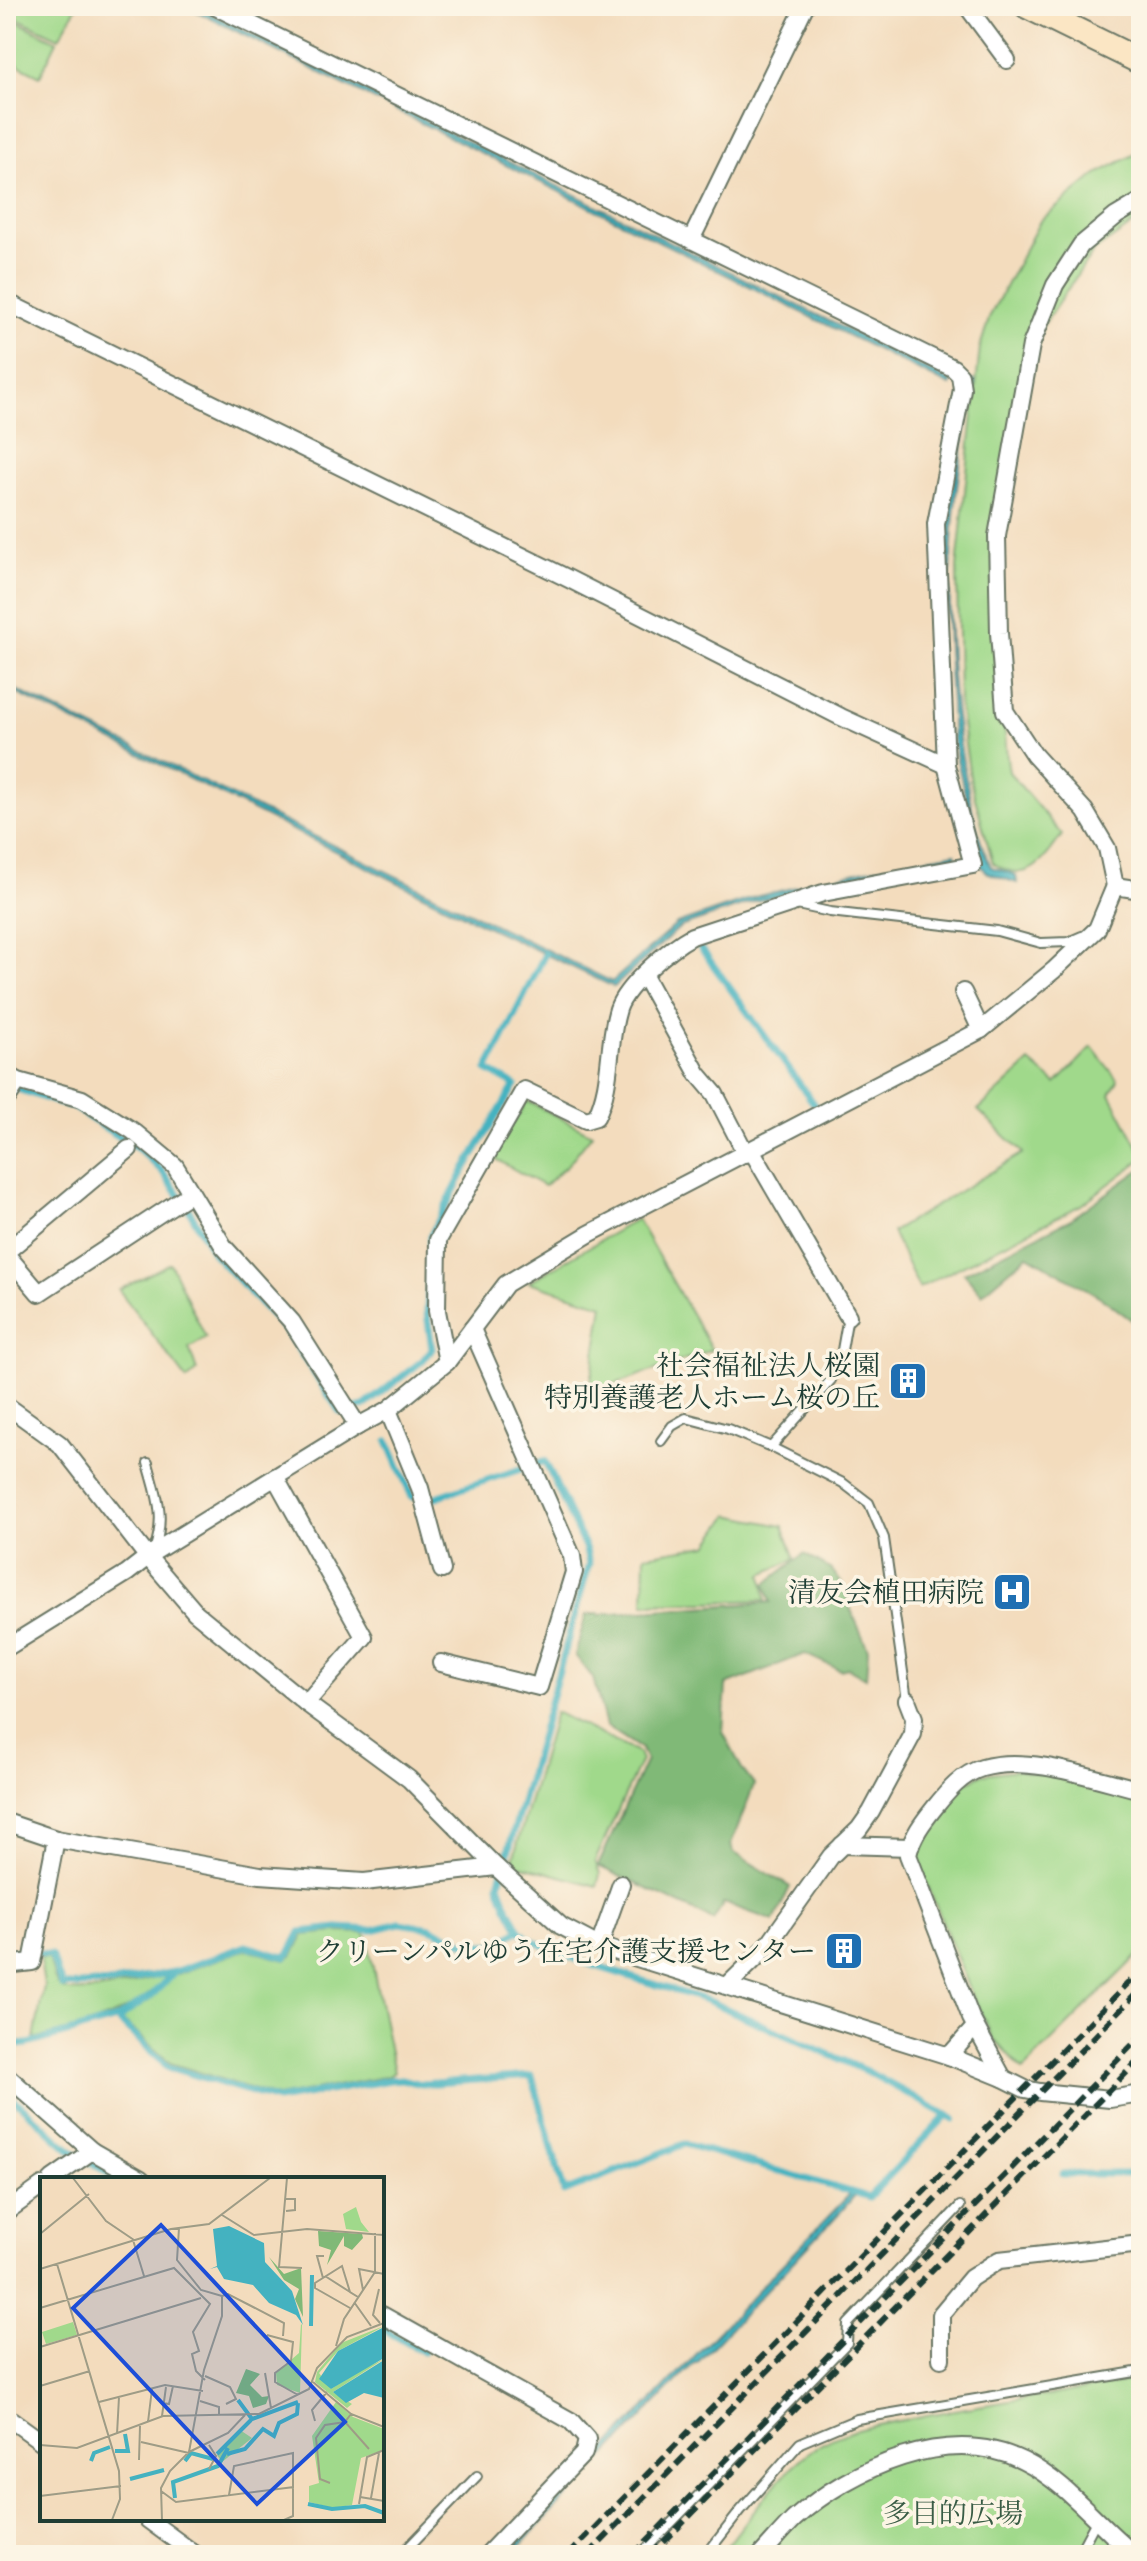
<svg xmlns="http://www.w3.org/2000/svg" width="1147" height="2561" font-family="'IM FELL Great Primer','Noto Serif JP',serif">
<style>
.green{fill:#a0d98b;stroke:#608b60;stroke-width:2}
.forest{fill:#80b977;stroke:#507b56;stroke-width:2}
.water{fill:#44b2c0;stroke:#32787a;stroke-width:2}
.lines{fill:none;stroke-linecap:round;stroke-linejoin:round}
.stream{stroke:#44b2c0;stroke-width:7}
.lane-casing{stroke:#697564;stroke-width:12}
.street-casing{stroke:#697564;stroke-width:20}
.secondary-casing{stroke:#697564;stroke-width:28}
.lane{stroke:#fff;stroke-width:8}
.street{stroke:#fff;stroke-width:16}
.secondary{stroke:#fbe6c4;stroke-width:24}
.rail{stroke:#1f3d34;stroke-width:6;stroke-dasharray:12 6;stroke-linecap:butt}
.labels{text-anchor:middle;dominant-baseline:central;stroke-width:7;stroke-linejoin:round;paint-order:stroke}
.poi-label{font-size:28px;fill:#1f3d34;stroke:#fcf5e5;text-anchor:end}
.park-label{font-size:28px;fill:#395c45;stroke:#fcf5e5}
.inset-river{fill:none;stroke:#44b2c0;stroke-width:4}
.inset-road{fill:none;stroke:#9e9c86;stroke-width:2}
.view{fill:#1d4ed8;fill-opacity:0.15;stroke:#1d4ed8;stroke-width:4}
.inset-edge{fill:none;stroke:#1f3d34;stroke-width:4}
</style>
<rect width="100%" height="100%" fill="#fcf5e5"/>
<filter id="ink" filterUnits="userSpaceOnUse"><feTurbulence type="fractalNoise" baseFrequency=".0125" numOctaves="2"/><feDisplacementMap in="SourceGraphic" scale="16" xChannelSelector="R" yChannelSelector="G"/><feConvolveMatrix kernelMatrix="1 2 1 2 8 2 1 2 1" color-interpolation-filters="sRGB"/></filter>
<filter id="wash" filterUnits="userSpaceOnUse"><feTurbulence type="fractalNoise" baseFrequency=".006" numOctaves="4" result="noise"/><feDisplacementMap in="SourceGraphic" scale="32" xChannelSelector="R" yChannelSelector="G"/><feGaussianBlur stdDeviation="1.8" result="paint"/><feColorMatrix in="noise" values="0 0 0 0 0 0 0 0 0 0 0 0 0 0 0 0 0 1.4 0 .05"/><feComposite in="paint" operator="in"/></filter>
<g filter="url(#wash)">
<rect width="100%" height="100%" fill="#f3dcbd"/>
<!-- green -->
<g class="green">
<path d="M6 6H77L59 38 6 13Z"/>
<path d="M6 16 57 41 40 76 6 59Z"/>
<path d="M1141 151V219L1093 252 1042 327 1009 475 995 608 1007 758 1009 772 1062 835C1043 862 1027 886 993 863L971 784 959 704 957 568 980 347 990 316 1040 221 1097 174Z"/>
<path d="M1092 1047 1118 1080 1110 1094 1141 1152V1160L1081 1205 919 1288 892 1232 1023 1153 978 1110 1030 1062 1056 1084Z"/>
<path d="M527 1101 592 1134 569 1163 544 1186 492 1157Z"/>
<path d="M637 1219 712 1350 589 1393 603 1305 529 1282Z"/>
<path d="M170 1263 206 1338 189 1348 197 1371 187 1380 119 1290Z"/>
<path d="M729 1515 783 1526 795 1559 762 1574 766 1600 644 1604 645 1555 708 1545Z"/>
<path d="M555 1712 638 1753 641 1760 595 1861 600 1874 597 1886 512 1863Z"/>
<path d="M1016 1770 1077 1780 1141 1797V1952L1023 2070 993 2038 974 1999 916 1857 926 1826 956 1788 982 1774Z"/>
<path d="M337 1932 366 1933 394 2072 389 2076 277 2097 170 2063 121 2019 150 2000 175 1975 246 1949 285 1960 292 1956 304 1935Z"/>
<path d="M40 1958H49C52 1967 54 1983 61 1988 74 1999 145 1981 163 1976L165 1980C124 2020 88 2025 34 2039L44 1986Z"/>
<path d="M1141 2379V2555H720C746 2522 771 2484 803 2457 835 2429 878 2426 917 2417 991 2402 1067 2394 1141 2379Z"/>
</g>
<!-- forest -->
<g class="forest">
<path d="M1141 1169V1327L1102 1298 1028 1255 982 1294 964 1273 1071 1219Z"/>
<path d="M804 1554 832 1570 845 1588 851 1610 868 1649 866 1678 848 1668 840 1670 805 1654 726 1685 723 1732 742 1769 754 1785 731 1844 733 1852 790 1887 774 1921 724 1903 713 1920 598 1866 646 1760 641 1749 606 1726 593 1678 575 1655 586 1615 771 1602 765 1584Z"/>
</g>
<!-- water -->
<g class="water">
<path d="M186 6H195L952 382 950 386Z"/>
<path d="M971 380 975 381C947 508 940 646 965 774 971 806 977 837 991 867L1016 875 1017 883 988 873 981 866 953 741 948 646 946 545 951 498Z"/>
<path d="M6 685 612 982 677 924 755 897 861 871 955 853 956 857 856 877 756 901 680 927 614 987 478 922 6 688Z"/>
<path d="M851 2193 855 2195 843 2209 697 2363H694L511 2555H504Z"/>
</g>
<g class="lines">
<!-- stream -->
<g class="stream">
<path d="M700 947 815 1105"/>
<path d="M6 1085 58 1103 71 1106 140 1150 162 1171 188 1208 214 1254 286 1331 340 1412 364 1406 422 1361 432 1349 427 1313 430 1237 465 1169 515 1085 487 1070 545 954"/>
<path d="M388 1441 412 1497 433 1498 545 1461 586 1550 589 1564 499 1884 506 1904 520 1930 531 1940 585 1963 709 2001 866 2071 954 2119"/>
<path d="M6 1953 15 1952 51 1955 62 1986 113 1983 174 1972 246 1946 285 1957 290 1953 301 1932 338 1928 372 1930 400 1923 431 1928 465 1943 483 1945 495 1944 520 1930"/>
<path d="M117 2019 168 2067 277 2100 390 2080 402 2079 421 2084 532 2076 564 2192 684 2144 869 2197 947 2115"/>
<path d="M6 2046 28 2044 117 2019 151 1996 173 1974"/>
<path d="M6 2092 70 2150 118 2179"/>
<path d="M1063 2174H1141"/>
<path d="M382 2328 423 2352"/>
</g>
</g>
</g>
<g filter="url(#ink)">
<g class="lines">
<!-- lane casing -->
<g class="lane-casing">
<g id="lane">
<path d="M797 905 830 912 997 931 1041 943 1068 942 1082 936"/>
<path d="M661 1441 672 1426 686 1418 728 1429 771 1447 843 1483 869 1503 884 1538 907 1700"/>
<path d="M771 1447 831 1380 842 1350 848 1316"/>
<path d="M148 1463C157 1497 166 1515 154 1551"/>
<path d="M1080 2551 1096 2521"/>
<path d="M401 2555 477 2476"/>
<path d="M640 2555 847 2343 848 2324 960 2206"/>
<path d="M706 2555 741 2510 800 2443 857 2419 1141 2371"/>
</g>
</g>
<!-- street casing -->
<g class="street-casing">
<g id="street">
<path d="M214 6 953 368 960 375 962 389 936 524 946 765 973 865 823 893 692 936C670 948 626 985 618 1009 607 1044 613 1083 596 1117L586 1120 524 1090 438 1240 437 1311 447 1362"/>
<path d="M967 6 1007 60"/>
<path d="M691 240 805 6"/>
<path d="M6 302 569 579 841 717 946 765"/>
<path d="M1115 886 1107 848 1085 811 1034 755 1005 711 999 633 997 536 1031 345 1055 285 1081 245 1116 216 1141 201"/>
<path d="M644 976 698 1074 715 1094 746 1154"/>
<path d="M963 992 981 1030"/>
<path d="M6 1074 18 1081 82 1099 133 1131 175 1166 224 1247 292 1322 358 1426"/>
<path d="M6 1100 18 1081"/>
<path d="M752 1151 848 1316"/>
<path d="M6 1252 129 1149"/>
<path d="M6 1254 39 1293 191 1193"/>
<path d="M6 1405 60 1444 147 1556 195 1612 306 1703 409 1779 496 1867 561 1926 599 1946 949 2056 1003 2078 1025 2089 1040 2092 1110 2099 1141 2094"/>
<path d="M388 1410 420 1488 442 1570"/>
<path d="M275 1477 364 1637 306 1703"/>
<path d="M6 1648 127 1573 154 1552 358 1426 388 1410 447 1362 506 1284 589 1234 981 1030 1054 970 1097 929 1115 886 1141 890"/>
<path d="M441 1663 539 1687 574 1572 572 1556 472 1329"/>
<path d="M6 1822 56 1839 260 1875 364 1882 496 1867"/>
<path d="M842 1845 910 1847"/>
<path d="M599 1946 621 1884"/>
<path d="M6 1965 32 1962 56 1839"/>
<path d="M727 1986 765 1949 831 1856 859 1829 871 1812 913 1734 914 1718 907 1700"/>
<path d="M949 2056 975 2027"/>
<path d="M6 2075 92 2151"/>
<path d="M1003 2078 971 2018 908 1855C912 1836 923 1822 935 1807 948 1791 962 1774 982 1768 1028 1754 1095 1779 1141 1790"/>
<path d="M52 2179 92 2151 141 2179"/>
<path d="M6 2212 42 2186"/>
<path d="M382 2315 571 2421 587 2439 584 2453 487 2555"/>
<path d="M941 2359V2314L971 2278 999 2260 1141 2244"/>
<path d="M6 2416 42 2442"/>
<path d="M147 2519 196 2555"/>
<path d="M761 2555C772 2543 783 2530 794 2519 852 2468 948 2424 1023 2461 1066 2482 1098 2525 1135 2555"/>
</g>
</g>
<!-- secondary casing -->
<g class="secondary-casing">
<path id="secondary" d="M1027 6 1141 62"/>
</g>
<!-- lane -->
<use href="#lane" class="lane"/>
<!-- street -->
<use href="#street" class="street"/>
<!-- secondary -->
<use href="#secondary" class="secondary"/>
<!-- rail -->
<g class="rail">
<path d="M568 2555 1141 1970"/>
<path d="M588 2555 1141 1989"/>
<path d="M633 2555 1141 2036"/>
<path d="M651 2555 1141 2058"/>
</g>
</g>
</g>
<!-- icons -->
<defs>
<g id="building-square" transform="scale(2)"><rect x="-9" y="-9" width="18" height="18" rx="4" fill="#1f6fb2" stroke="#fcf5e5"/><path d="M-4-6H4V6H1V3H-1V6H-4ZM-2.5-4.3h1.7v1.8h-1.7ZM.8-4.3h1.7v1.8H.8ZM-2.5-1h1.7V.8h-1.7ZM.8-1h1.7V.8H.8Z" fill="#fff"/></g>
<g id="hospital-square" transform="scale(2)"><rect x="-9" y="-9" width="18" height="18" rx="4" fill="#1f6fb2" stroke="#fcf5e5"/><path d="M-5-5h3v3.5h4V-5h3V5h-3V1.5h-4V5h-3Z" fill="#fff"/></g>
</defs>
<g fill-rule="evenodd">
<use href="#building-square" x="908" y="1381"/>
<use href="#hospital-square" x="1012" y="1592"/>
<use href="#building-square" x="844" y="1951"/>
</g>
<g class="labels">
<!-- poi labels -->
<g class="poi-label">
<text x="880" y="1365">社会福祉法人桜園<tspan x="880" dy="32">特別養護老人ホーム桜の丘</tspan></text>
<text x="984" y="1592">清友会植田病院</text>
<text x="816" y="1951">クリーンパルゆう在宅介護支援センター</text>
</g>
<!-- park labels -->
<g class="park-label">
<text x="953" y="2513">多目的広場</text>
</g>
</g>
<!-- overview -->
<g transform="translate(40 2177)">
<rect width="344" height="344" fill="#f3dcbd"/>
<path d="M316 30 321 45 329 55 306 52 303 37ZM33 145 37 158 6 167 2 155ZM261 147 262 148 260 216 237 208 236 196 259 176ZM344 149 298 174 279 196 291 212 323 192 344 182 293 215 312 227 307 231 275 205 277 195 301 166ZM296 225 313 240 344 252V273L321 281 312 328 293 331 269 325V309L279 306 272 259ZM200 253 212 261 182 285 177 278Z" fill="#a0d98b"/>
<path d="M278 54 322 57 323 61 312 73 304 69V59L287 88 291 73 279 69ZM229 80 244 97 261 91 263 140 255 122 259 112 244 103ZM206 192 220 197 210 208 222 220 229 219 226 227 213 231 209 219 196 216Z" fill="#80b977"/>
<path d="M189 49 224 66 225 85 252 114 263 148 256 138 229 126 213 108 184 102 177 90 170 92 177 89 173 52ZM344 150V181L291 212 279 202 298 174ZM344 183V221L324 216 306 226 293 215Z" fill="#44b2c0"/>
<path class="inset-river" d="M271 149 272 98M198 223 212 242 258 225M75 274H88L85 257M177 277 211 243M187 277 205 272 223 252 234 259 239 246 257 237 258 226M51 284 54 276 70 270M145 284 151 276 173 282M90 302 124 293M135 321 133 305 178 289 188 271M268 327 292 332 325 329 344 336"/>
<path class="inset-road" d="M33 1 66 44 94 63M247 1 239 90 262 91M246 34 255 33V22H246M182 38 214 58 267 52 344 58M139 51 137 83 161 113 182 119M0 57 49 17M93 63 104 99M17 87 79 294 80 322 72 343M0 92 131 52 169 47 230 1M285 99 310 115M283 101 277 79H284M339 112 333 138 340 146M323 113 319 92 344 97M314 125 331 149M0 131 134 91 170 127 153 155 159 174 152 177 156 194 165 203M310 131 275 111V106L302 89 310 115 318 120M227 158 253 165 251 184 235 196V205L258 218M296 169 304 142 335 95V56M0 170 161 121M225 196 231 231M165 199 190 210 196 222 186 227M273 205 311 237 344 250M0 209 50 194M160 224 179 230V239M59 225 125 208 163 214M123 226 129 227 133 209M311 237 305 245 329 272M122 239 126 210M275 244 272 233 287 215M108 245 112 212M77 257 79 220M101 265 149 276M0 268 37 271 123 239 219 237 269 212 277 191 307 160 344 146M149 275 188 256 205 238M99 283 100 249M169 292 176 279 169 268M290 306 280 302 276 261 285 248 305 245M121 314 136 325 254 310M189 318 194 289 253 276V339L244 343M0 319 81 309M320 320 344 324M331 321 339 276M319 327 327 280 344 273M122 343 121 311 130 294 149 275 164 193 182 139V119L188 117 244 146 243 159"/>
<path class="view" d="M121 48 305 245 217 327 33 131Z"/>
<rect width="344" height="344" class="inset-edge"/>
</g>
<!-- margin -->
<rect width="1147" height="2561" fill="none" stroke="#fcf5e5" stroke-width="32"/>
</svg>
